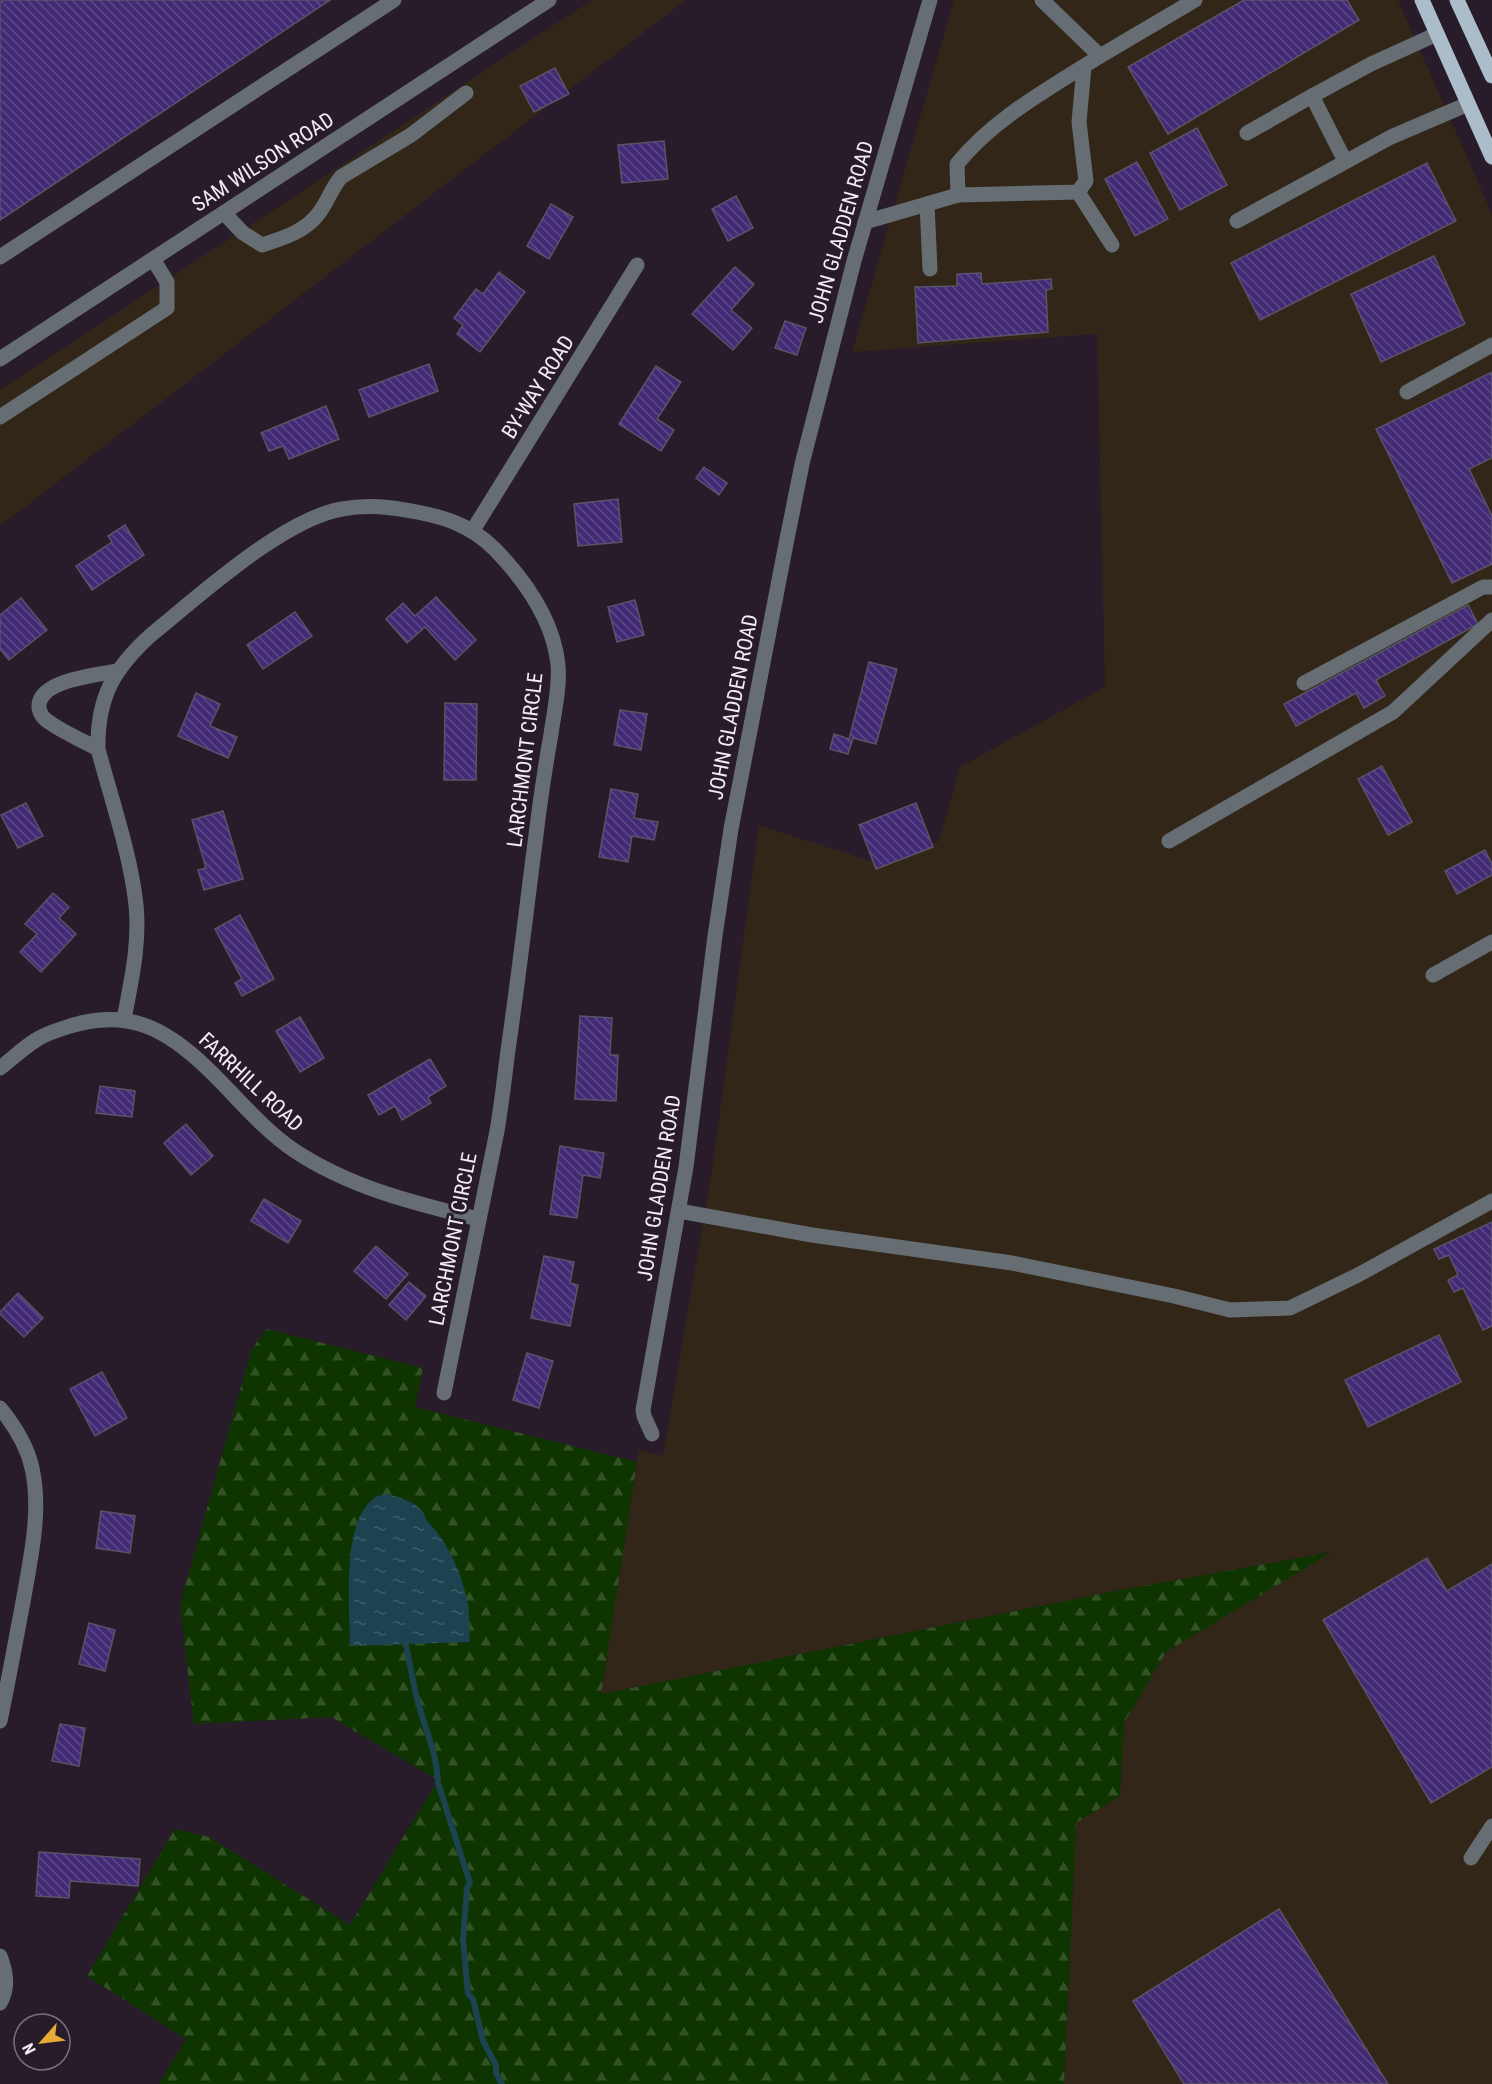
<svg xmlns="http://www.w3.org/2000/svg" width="1492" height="2084" font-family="'Roboto Condensed',sans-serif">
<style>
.industrial{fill:#322618}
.forest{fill:url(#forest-firs)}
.water{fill:url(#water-ripples)}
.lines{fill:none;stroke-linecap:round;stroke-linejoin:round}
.stream{stroke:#1d4250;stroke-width:6}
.building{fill:url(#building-back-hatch);stroke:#585467;stroke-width:1.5}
.minor{stroke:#666e74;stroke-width:15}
.major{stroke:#acbdca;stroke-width:15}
.labels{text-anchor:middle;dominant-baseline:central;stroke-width:6;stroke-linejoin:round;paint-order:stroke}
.street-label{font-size:21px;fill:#f4ecf5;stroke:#281c2a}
</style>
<defs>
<pattern id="forest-firs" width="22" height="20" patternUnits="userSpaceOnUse" patternTransform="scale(1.5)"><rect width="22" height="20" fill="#0e3500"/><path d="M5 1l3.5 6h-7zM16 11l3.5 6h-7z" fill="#325226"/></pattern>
<pattern id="water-ripples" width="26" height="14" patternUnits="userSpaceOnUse" patternTransform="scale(1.5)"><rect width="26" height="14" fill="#1d4250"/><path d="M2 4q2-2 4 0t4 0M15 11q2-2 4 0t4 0" fill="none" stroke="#3e5d6a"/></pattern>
<pattern id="building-back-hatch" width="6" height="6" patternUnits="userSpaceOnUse" patternTransform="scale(1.5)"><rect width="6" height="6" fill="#422a75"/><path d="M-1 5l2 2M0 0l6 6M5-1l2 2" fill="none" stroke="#5e4989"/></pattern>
</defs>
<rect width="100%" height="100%" fill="#281c2a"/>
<!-- industrial -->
<g class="industrial">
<path d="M592 0H686L0 526V390Z"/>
<path d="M954 0H1398L1492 214V2084H1064L1076 1823 1120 1796 1124 1723 1166 1652 1329 1552 600 1695 639 1450 663 1456 712 1170 759 825 877 863 939 841 960 767 1105 687 1097 334 852 352Z"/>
</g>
<!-- forest -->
<path class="forest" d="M266 1329 423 1368 415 1407 637 1462 601 1694 1126 1589 1332 1552 1166 1652 1124 1723 1120 1796 1076 1823 1064 2084H159L186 2039 87 1976 175 1829 209 1837 350 1925 438 1780 331 1717 194 1724 180 1605 251 1351Z"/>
<!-- water -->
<path class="water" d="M389 1494C400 1498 414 1501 422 1511 425 1514 425 1520 429 1523 449 1544 463 1576 468 1605 470 1617 469 1630 470 1642L350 1646C350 1610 340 1519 376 1497 379 1495 385 1495 389 1494Z"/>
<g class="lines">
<!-- stream -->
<path class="stream" d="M404 1638C410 1659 412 1681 418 1702 425 1729 437 1753 438 1783L470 1883 467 1888 463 1940 468 1994 473 1999 483 2041 496 2065V2073L502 2084"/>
</g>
<!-- building -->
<g class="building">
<path d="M3 0H330L0 220V2Z"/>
<path d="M1244 0H1347L1359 20 1168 134 1128 67Z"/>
<path d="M555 68 569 94 534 112 520 86Z"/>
<path d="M1197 128 1227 185 1180 210 1150 153Z"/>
<path d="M664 141 668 179 622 183 618 145Z"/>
<path d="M1137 162 1168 219 1135 236 1105 179Z"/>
<path d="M1427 163 1456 221 1260 320 1231 263Z"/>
<path d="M736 196 753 228 728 241 712 209Z"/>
<path d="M551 204 573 217 549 259 527 246Z"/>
<path d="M1434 256 1465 324 1381 362 1351 294Z"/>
<path d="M735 267 754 284 731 310 752 328 733 350 692 314Z"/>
<path d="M499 272 525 292 480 352 457 334 463 325 454 318 476 289 483 294Z"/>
<path d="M981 273 982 284 1051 279 1052 289 1046 290 1048 332 918 343 915 287 957 286V274Z"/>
<path d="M785 321 806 328 797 355 775 348Z"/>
<path d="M429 364 438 391 369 417 359 390Z"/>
<path d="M656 366 681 382 657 419 674 430 661 451 619 424Z"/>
<path d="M1492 372V458L1469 469 1492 516V564L1452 583 1376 429Z"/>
<path d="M326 406 339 439 289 459 283 446 269 451 261 433Z"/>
<path d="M704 467 727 483 719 495 696 478Z"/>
<path d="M618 499 622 542 578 546 574 504Z"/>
<path d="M125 525 144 555 92 590 76 566 112 542 108 536Z"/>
<path d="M436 597 476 640 455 660 425 627 407 643 386 619 403 603 415 616Z"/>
<path d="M21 598 47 630 9 660 0 649V615Z"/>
<path d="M635 600 644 635 617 642 608 607Z"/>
<path d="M1468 605 1478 624 1376 680 1385 696 1364 708 1356 693 1296 726 1284 704Z"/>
<path d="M295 612 312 636 263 669 247 645Z"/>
<path d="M869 662 897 669 876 744 853 738 848 754 830 749 834 734 849 739Z"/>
<path d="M196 693 220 704 210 726 237 737 228 758 178 736Z"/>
<path d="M445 703 477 704 476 780H444Z"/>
<path d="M620 710 647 714 641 750 614 745Z"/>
<path d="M1382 766 1412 822 1388 835 1358 779Z"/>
<path d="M611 789 638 794 634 818 658 822 654 840 632 836 628 862 599 857Z"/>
<path d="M26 803 43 836 18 848 1 815Z"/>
<path d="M916 803 933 847 876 869 859 825Z"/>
<path d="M223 811 243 879 204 890 198 870 206 868 192 820Z"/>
<path d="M1485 850 1492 864V875L1457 894 1445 871Z"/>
<path d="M53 893 69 907 59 918 76 934 41 972 20 952 37 934 25 924Z"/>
<path d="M240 915 274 979 242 996 235 983 242 979 215 929Z"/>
<path d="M580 1016 612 1018 610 1055H618L616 1101 575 1099Z"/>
<path d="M300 1017 324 1058 300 1072 276 1031Z"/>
<path d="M430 1059 446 1086 428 1097 431 1103 402 1120 395 1106 379 1115 368 1095Z"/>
<path d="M100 1086 135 1091 132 1117 96 1113Z"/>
<path d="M186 1124 213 1156 191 1175 164 1143Z"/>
<path d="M560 1146 604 1153 600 1178 583 1175 577 1218 550 1214Z"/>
<path d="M264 1199 301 1221 288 1243 251 1221Z"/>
<path d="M1492 1222V1326L1483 1330 1463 1288 1454 1292 1448 1280 1458 1275 1449 1255 1439 1259 1434 1249Z"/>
<path d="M376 1246 408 1274 386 1299 354 1271Z"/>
<path d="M544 1256 574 1262 570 1283 578 1285 570 1326 531 1318Z"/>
<path d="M409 1282 426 1296 406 1320 389 1305Z"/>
<path d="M18 1293 43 1318 24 1337 0 1314V1312Z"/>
<path d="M1439 1335 1461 1382 1368 1427 1345 1380Z"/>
<path d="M527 1353 553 1361 539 1408 513 1400Z"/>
<path d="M102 1372 127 1418 95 1436 70 1389Z"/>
<path d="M101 1511 135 1516 130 1553 96 1548Z"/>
<path d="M1427 1558 1447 1591 1492 1564V1767L1431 1803 1323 1620Z"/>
<path d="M89 1623 115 1630 105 1671 79 1664Z"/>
<path d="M60 1724 85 1728 79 1766 52 1761Z"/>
<path d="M39 1852 140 1859 138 1886 70 1881 69 1898 36 1896Z"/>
<path d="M1279 1909 1388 2084H1184L1133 2001Z"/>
</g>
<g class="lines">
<!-- minor -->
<g class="minor">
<path d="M1042 0 1100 56 1195 0"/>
<path d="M1084 67 1079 122 1086 181 1078 192 958 195 957 164C994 118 1050 88 1100 56"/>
<path d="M1247 133 1312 96"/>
<path d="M1345 161 1312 96 1371 64 1437 34"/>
<path d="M1078 192 1112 245"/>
<path d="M927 204 930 269"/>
<path d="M224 213 243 233 262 245C283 238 305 232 319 213 328 201 331 189 341 177L411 135 466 93"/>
<path d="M1237 221 1391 137 1468 104"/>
<path d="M865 222 958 195"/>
<path d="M0 257 394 0"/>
<path d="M0 359 549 0"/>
<path d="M1407 392 1492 345"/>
<path d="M0 417 167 308V282L153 259"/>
<path d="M473 530 637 265"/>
<path d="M1304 683 1483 587H1492"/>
<path d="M98 749C82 740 64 733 49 722 44 719 40 714 39 708 37 680 95 676 116 671"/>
<path d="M1169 841 1393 712 1492 620"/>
<path d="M1433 975 1492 942"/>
<path d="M124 1019C131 982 140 944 136 905 131 856 111 798 98 749 97 697 114 668 152 634 199 596 283 519 342 509 368 504 391 507 417 512 454 519 479 530 504 559 530 588 554 625 558 665 560 688 554 712 551 734 545 768 540 801 536 835 527 904 519 974 509 1043 505 1072 502 1102 497 1131 480 1219 461 1306 444 1393"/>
<path d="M0 1068C12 1059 23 1048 36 1040 46 1033 58 1030 70 1026 129 1008 167 1029 209 1070 237 1097 262 1129 295 1151 351 1188 414 1203 478 1219"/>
<path d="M679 1211 812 1235 1012 1263 1174 1296 1230 1310 1290 1308 1358 1275 1492 1201"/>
<path d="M0 1408C14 1425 27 1445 32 1468 41 1508 32 1551 25 1591 17 1634 9 1678 0 1721"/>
<path d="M652 1434 644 1416 643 1410 686 1167 715 936 731 829 785 549 802 464 854 261 930 0"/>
<path d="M1471 1858 1492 1826"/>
<path d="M0 1956C6 1972 9 1987 0 2003"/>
</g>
<!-- major -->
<g class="major">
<path d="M1422 0 1492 157"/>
<path d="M1457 0 1492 76"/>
</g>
</g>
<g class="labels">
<!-- street labels -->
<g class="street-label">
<text transform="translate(263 162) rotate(-33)">SAM WILSON ROAD</text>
<text transform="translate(841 232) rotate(-74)">JOHN GLADDEN ROAD</text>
<text transform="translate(538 387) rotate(-58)">BY-WAY ROAD</text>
<text transform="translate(733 707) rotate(-79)">JOHN GLADDEN ROAD</text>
<text transform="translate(525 760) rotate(-83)">LARCHMONT CIRCLE</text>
<text transform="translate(251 1082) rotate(43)">FARRHILL ROAD</text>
<text transform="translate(659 1188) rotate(-81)">JOHN GLADDEN ROAD</text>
<text transform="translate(453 1239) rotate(-79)">LARCHMONT CIRCLE</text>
</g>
</g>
<!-- north arrow -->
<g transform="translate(42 2042) rotate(242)"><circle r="28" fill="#281c2a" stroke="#7a6f7b" stroke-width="1.5"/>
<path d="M0-4.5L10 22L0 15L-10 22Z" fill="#e8ab37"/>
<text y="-9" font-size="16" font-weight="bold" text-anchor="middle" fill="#f4ecf5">N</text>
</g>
</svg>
